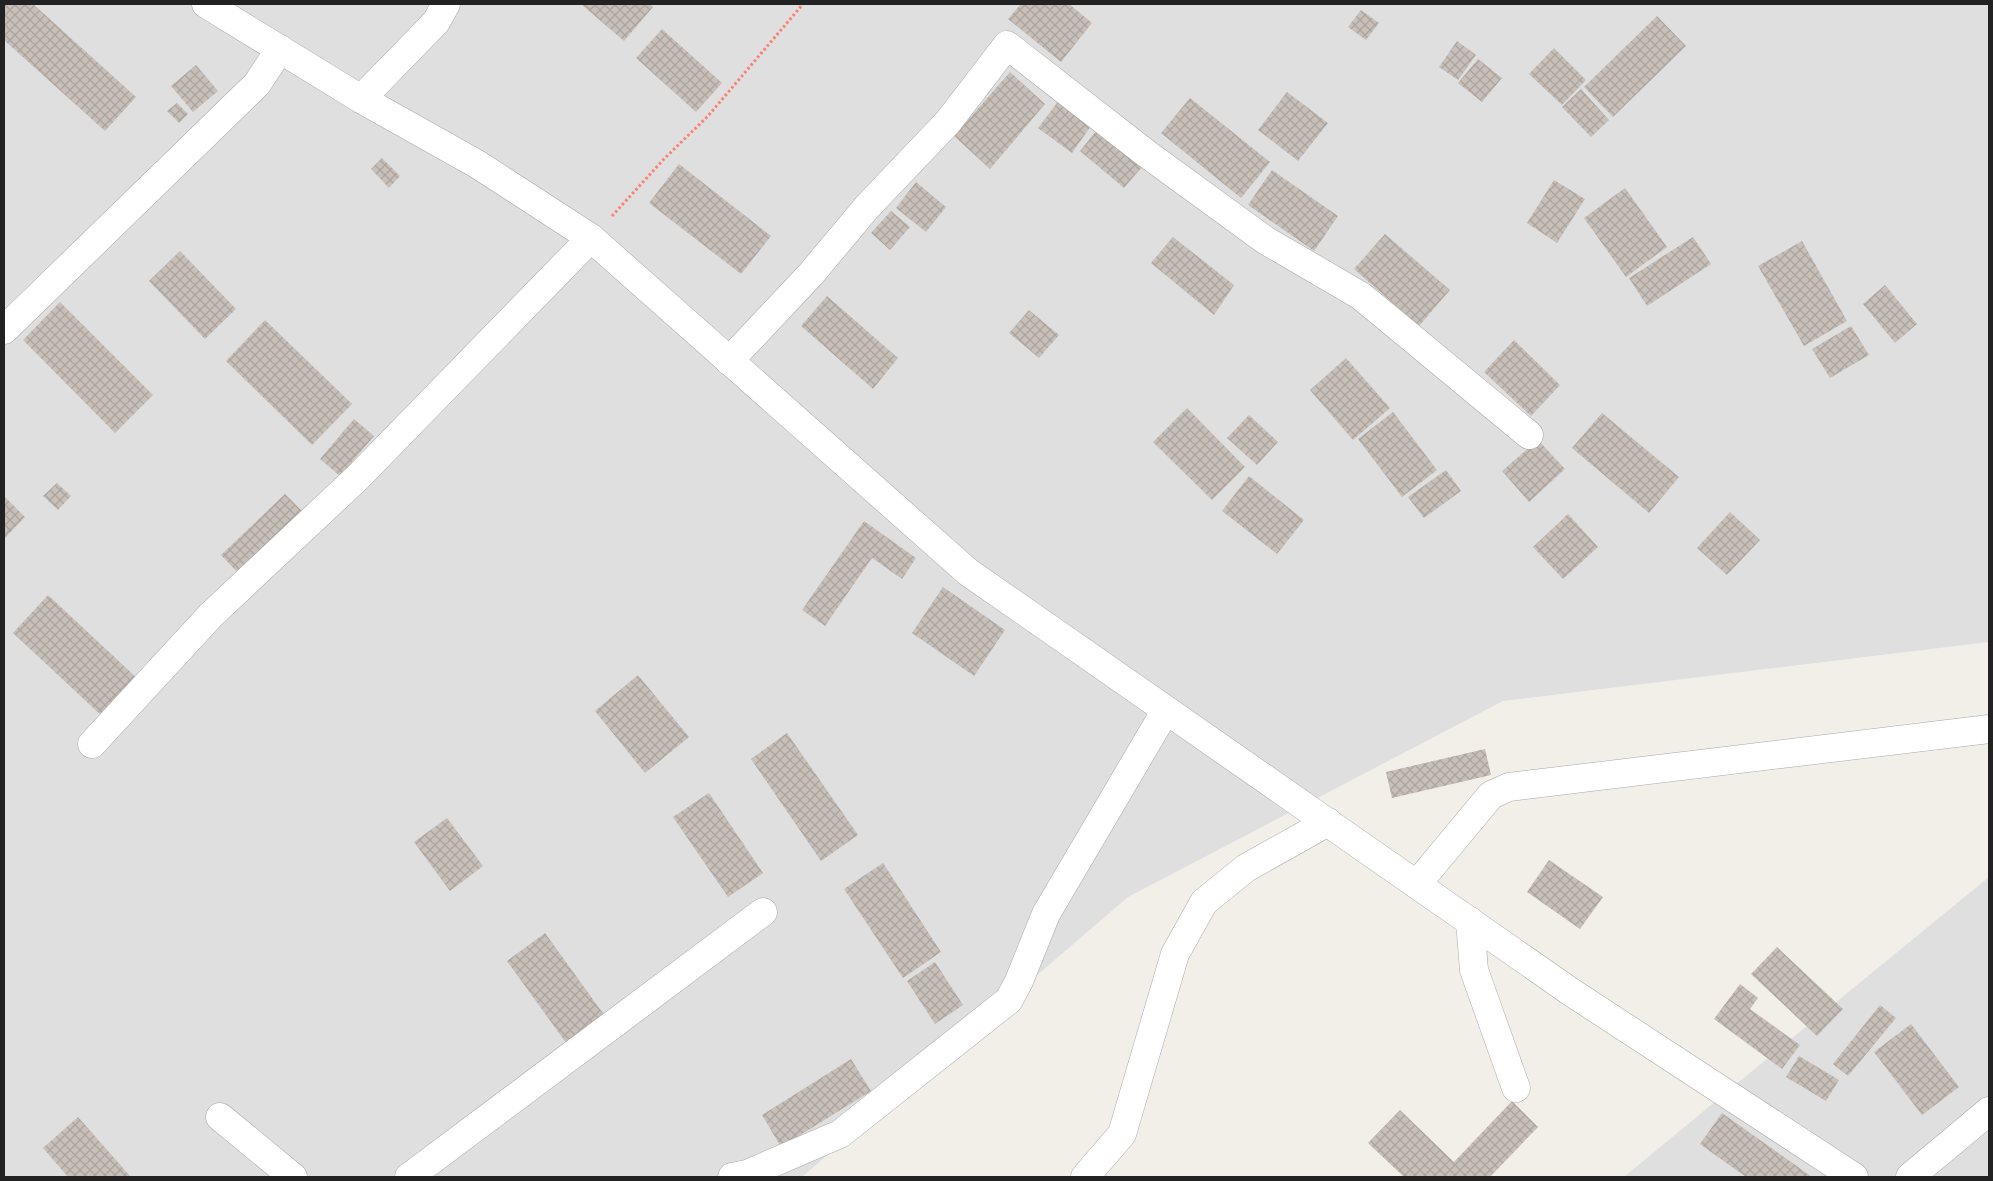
<svg xmlns="http://www.w3.org/2000/svg" width="1993" height="1181" font-family="'Noto Sans',sans-serif">
<style>
.residential{fill:#e0dfdf}
.building{fill:url(#building-cross-hatch)}
.lines{fill:none;stroke-linecap:round;stroke-linejoin:round}
.minor-casing{stroke:#a9a9a9;stroke-width:29}
.path{stroke:#fa8072;stroke-width:3;stroke-dasharray:2.5 2.5;stroke-linecap:butt}
.minor{stroke:#fff;stroke-width:28}
</style>
<defs>
<pattern id="building-cross-hatch" width="8" height="8" patternUnits="userSpaceOnUse" patternTransform="scale(1.25)"><rect width="8" height="8" fill="#c7bfb8"/><path d="M0 0l8 8M0 8l8-8" fill="none" stroke="#aba49e"/></pattern>
</defs>
<rect width="100%" height="100%" fill="#f2efe9"/>
<!-- residential -->
<g class="residential">
<path d="M4 4H1989V642L1503 701 1128 897 802 1177H4Z"/>
<path d="M1989 877V1177H1624L1791 1039Z"/>
</g>
<!-- building -->
<g class="building">
<path d="M4 4H33L136 97 105 131 4 40Z"/>
<path d="M581 4H650L653 7 624 41Z"/>
<path d="M1021 4H1069L1092 23 1061 62 1008 19Z"/>
<path d="M1361 10 1379 23 1366 40 1348 27Z"/>
<path d="M1657 16 1686 46 1613 117 1584 87Z"/>
<path d="M662 29 722 83 696 112 636 58Z"/>
<path d="M1457 41 1476 55 1458 80 1439 67Z"/>
<path d="M1554 48 1586 80 1562 105 1529 74Z"/>
<path d="M1478 59 1502 78 1482 102 1458 83Z"/>
<path d="M196 65 218 91 193 112 171 86Z"/>
<path d="M1010 72 1045 104 990 169 954 136Z"/>
<path d="M1581 89 1609 120 1591 137 1562 107Z"/>
<path d="M1287 92 1328 123 1298 161 1258 130Z"/>
<path d="M1190 98 1270 162 1241 198 1161 133Z"/>
<path d="M1060 99 1093 123 1072 153 1038 128Z"/>
<path d="M177 103 188 114 179 123 167 111Z"/>
<path d="M1097 130 1142 167 1124 188 1080 151Z"/>
<path d="M382 158 400 176 389 188 371 169Z"/>
<path d="M679 164 771 236 741 274 649 203Z"/>
<path d="M1272 170 1338 216 1314 251 1248 205Z"/>
<path d="M1554 180 1585 199 1557 243 1527 223Z"/>
<path d="M916 182 946 207 926 232 896 208Z"/>
<path d="M1625 188 1667 247 1626 277 1584 218Z"/>
<path d="M891 211 910 227 890 250 871 233Z"/>
<path d="M1385 234 1450 290 1419 326 1354 269Z"/>
<path d="M1173 237 1234 285 1214 315 1151 263Z"/>
<path d="M1693 237 1711 264 1647 306 1629 278Z"/>
<path d="M1802 241 1847 321 1804 346 1758 266Z"/>
<path d="M180 251 236 309 205 339 149 281Z"/>
<path d="M1885 285 1917 324 1895 343 1863 304Z"/>
<path d="M827 296 898 358 873 389 801 326Z"/>
<path d="M60 302 153 395 115 433 23 340Z"/>
<path d="M1029 310 1059 335 1039 358 1009 333Z"/>
<path d="M265 320 352 404 312 445 226 361Z"/>
<path d="M1851 326 1869 355 1830 378 1812 349Z"/>
<path d="M1514 340 1560 385 1531 416 1484 372Z"/>
<path d="M1346 358 1390 408 1353 440 1310 390Z"/>
<path d="M1187 408 1245 467 1212 500 1153 442Z"/>
<path d="M1393 412 1437 470 1402 497 1358 439Z"/>
<path d="M1602 413 1679 477 1649 513 1572 448Z"/>
<path d="M1249 415 1278 442 1257 465 1227 438Z"/>
<path d="M354 419 374 436 340 476 320 459Z"/>
<path d="M1538 440 1565 469 1529 502 1502 471Z"/>
<path d="M1446 470 1461 491 1424 518 1408 497Z"/>
<path d="M1249 476 1304 520 1277 554 1222 511Z"/>
<path d="M57 483 71 496 58 510 43 496Z"/>
<path d="M285 494 303 512 239 574 221 555Z"/>
<path d="M4 496 25 517 4 539Z"/>
<path d="M1730 512 1760 540 1727 575 1697 548Z"/>
<path d="M1568 514 1598 547 1563 579 1533 547Z"/>
<path d="M864 521 916 558 902 579 872 558 825 626 802 610Z"/>
<path d="M943 587 1005 630 974 676 912 633Z"/>
<path d="M48 595 139 680 104 718 13 633Z"/>
<path d="M638 675 689 737 645 773 595 711Z"/>
<path d="M787 733 858 835 821 861 751 759Z"/>
<path d="M1485 749 1491 775 1392 798 1386 772Z"/>
<path d="M709 793 763 873 728 897 673 817Z"/>
<path d="M447 818 483 866 450 891 414 842Z"/>
<path d="M1549 860 1603 897 1580 929 1527 892Z"/>
<path d="M883 863 941 952 903 978 844 889Z"/>
<path d="M545 933 610 1023 572 1051 507 961Z"/>
<path d="M1777 947 1843 1009 1817 1036 1751 974Z"/>
<path d="M935 962 963 1005 935 1024 907 981Z"/>
<path d="M1740 984 1758 998 1750 1009 1800 1045 1782 1069 1714 1019Z"/>
<path d="M1880 1005 1896 1018 1848 1076 1833 1064Z"/>
<path d="M1911 1024 1959 1087 1922 1115 1874 1052Z"/>
<path d="M1799 1056 1839 1080 1826 1101 1786 1077Z"/>
<path d="M851 1059 871 1091 781 1147 762 1115Z"/>
<path d="M1512 1101 1538 1127 1490 1177H1404L1368 1143 1400 1110 1454 1162Z"/>
<path d="M1722 1113 1812 1177H1746L1700 1144Z"/>
<path d="M78 1117 130 1176 129 1177H68L43 1148Z"/>
</g>
<g class="lines">
<!-- minor casing -->
<g class="minor-casing">
<g id="minor">
<path d="M206 4 361 99 477 164 591 238 968 572 1571 992 1854 1177"/>
<path d="M361 99 436 22 446 4"/>
<path d="M4 330 257 84 280 49"/>
<path d="M729 361 811 274 867 207 948 122 1007 45 1147 154 1265 240 1361 296 1529 435"/>
<path d="M92 744 211 615 358 477 591 238"/>
<path d="M1417 884 1491 795 1509 787 1989 729"/>
<path d="M1470 921 1474 970 1516 1088"/>
<path d="M220 1117 293 1177"/>
<path d="M409 1177 763 912"/>
<path d="M732 1177 747 1174 840 1134 1009 1000 1019 981 1046 914 1166 710"/>
<path d="M1085 1177 1122 1134 1175 954 1204 902 1246 868 1328 822"/>
<path d="M1910 1177 1989 1111"/>
</g>
</g>
<!-- path -->
<path class="path" d="M612 216 664 159 708 116 803 4"/>
<!-- minor -->
<use href="#minor" class="minor"/>
</g>
<!-- border -->
<rect width="1993" height="1181" fill="none" stroke="#222222" stroke-width="10"/>
</svg>
